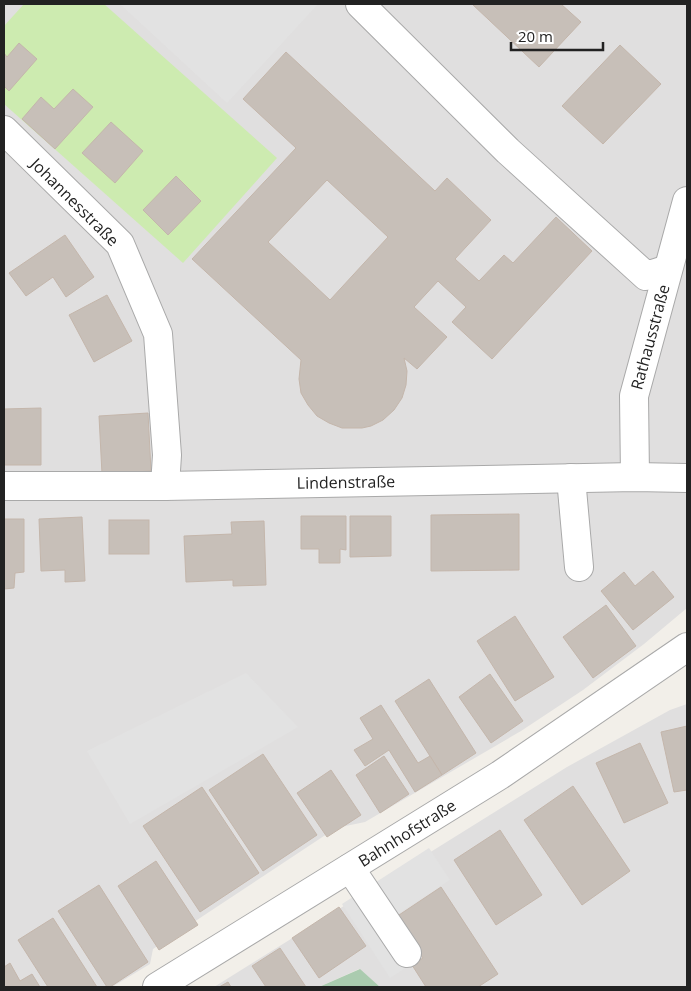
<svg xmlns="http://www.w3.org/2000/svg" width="691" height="991" font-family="'Open Sans',sans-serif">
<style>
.residential{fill:#e0dfdf}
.grass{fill:#cdebb0}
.cemetery{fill:#aacbaf}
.parking{fill:#e2e2e2}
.building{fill:#c7bfb8;stroke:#c4b6ab;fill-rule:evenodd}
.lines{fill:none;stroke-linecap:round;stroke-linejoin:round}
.minor-casing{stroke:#a9a9a9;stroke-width:30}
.minor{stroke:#fff;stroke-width:28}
.labels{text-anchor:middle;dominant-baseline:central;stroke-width:5;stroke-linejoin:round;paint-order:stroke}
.street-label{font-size:16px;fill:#222;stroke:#fff}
</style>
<rect width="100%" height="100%" fill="#f2efe9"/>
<!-- residential -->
<g class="residential">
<path d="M4 4H687V608L644 644 583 690 521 731 365 822 336 828 153 949 150 964 112 987H4Z"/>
<path d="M687 704V987H380L359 969 319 987H214L567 767 670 710Z"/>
</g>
<!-- grass -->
<path class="grass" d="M24 4H104L277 158 183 263 4 104V26Z"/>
<!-- cemetery -->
<path class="cemetery" d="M360 969 380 987H319Z"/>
<!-- parking -->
<g class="parking">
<path d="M120 4H318L227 103Z"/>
<path d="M246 673 298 727 130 824 87 751Z"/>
<path d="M429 848 450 880 395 916 421 958 390 978 342 904Z"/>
</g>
<!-- building -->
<g class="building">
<path d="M472 4H561L581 22 539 67Z"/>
<path d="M19 43 37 59 9 91 4 86V53L7 57Z"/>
<path d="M620 45 661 84 603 144 562 106Z"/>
<path d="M286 52 435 191 447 178 491 220 455 259 479 281 504 255 513 263 556 217 592 251 492 359 452 322 466 307 438 281 414 307 447 337 417 369 404 358 407 371 406 385 402 398 394 410 383 420 371 426 362 428H342L329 423 317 416 308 405 301 393 299 379 301 360 192 259 296 148 243 99ZM327 180 388 237 330 300 268 242Z"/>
<path d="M73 89 93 107 55 149 22 119 41 97 54 109Z"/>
<path d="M111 122 143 151 115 183 82 153Z"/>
<path d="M176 176 201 201 168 235 143 210Z"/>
<path d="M65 235 94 277 66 297 53 277 26 296 9 273Z"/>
<path d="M107 295 132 341 94 362 69 315Z"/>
<path d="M41 408V465H4V409Z"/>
<path d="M148 413 151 471 102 474 99 416Z"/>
<path d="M519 514V570L431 571V515Z"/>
<path d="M301 516H346V550L340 549V563H319V549H301Z"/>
<path d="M350 516H391V556L350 557Z"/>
<path d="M82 517 85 581 65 582V570L41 571 39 519Z"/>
<path d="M4 519H24V572L15 573 14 588 4 589Z"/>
<rect x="109" y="520" width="40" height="34"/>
<path d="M264 521 266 585 233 586V580L186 582 184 536 232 534 231 522Z"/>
<path d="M653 571 674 597 633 630 601 591 624 572 635 586Z"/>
<path d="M606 605 636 646 593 678 563 637Z"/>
<path d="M515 616 554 677 515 701 477 641Z"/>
<path d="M490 674 523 721 491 743 459 697Z"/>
<path d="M429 679 476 753 442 775 395 701Z"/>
<path d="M381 705 418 763 430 756 442 775 415 792 389 750 365 766 354 750 373 739 360 718Z"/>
<path d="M687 726V790L674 792 661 732Z"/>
<path d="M640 743 668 803 624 823 596 763Z"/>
<path d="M263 754 317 835 263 871 209 790Z"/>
<path d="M384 756 409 794 380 813 356 775Z"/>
<path d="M331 770 361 815 327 837 297 793Z"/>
<path d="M573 786 630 871 582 905 524 820Z"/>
<path d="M202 787 259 873 200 912 143 826Z"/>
<path d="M500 830 542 895 496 925 454 860Z"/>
<path d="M156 861 198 925 159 950 118 886Z"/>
<path d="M99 885 148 962 110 987H107L58 911Z"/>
<path d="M441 887 498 974 478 987H426L412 965 423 958 396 917Z"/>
<path d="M339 907 366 946 319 978 292 938Z"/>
<path d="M53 918 97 987H48L18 940Z"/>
<path d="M280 948 306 987H266L252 966Z"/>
<path d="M10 963 20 981 32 974 40 987H4V967Z"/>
<path d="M228 982 231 987H219Z"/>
</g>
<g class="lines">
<!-- minor casing -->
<g class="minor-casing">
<g id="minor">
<path d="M360 4 508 151 646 276 668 269"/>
<path d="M4 130 120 244 158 334 167 455 165 486"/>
<path d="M635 477 634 396 687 201"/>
<path d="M571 478 579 567"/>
<path d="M4 486H165L635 477 687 478"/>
<path d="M350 868 407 953"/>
<path d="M157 987 500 775 687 647"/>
</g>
</g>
<!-- minor -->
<use href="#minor" class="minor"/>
</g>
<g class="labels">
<!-- street labels -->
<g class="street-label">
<text transform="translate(75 202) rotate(45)">Johannesstraße</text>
<text transform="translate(650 337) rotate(-75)">Rathausstraße</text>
<text transform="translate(346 482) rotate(-1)">Lindenstraße</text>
<text transform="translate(407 833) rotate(-32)">Bahnhofstraße</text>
</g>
</g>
<!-- border -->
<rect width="691" height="991" fill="none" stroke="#222222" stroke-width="10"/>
<!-- scale -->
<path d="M511 42v8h92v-8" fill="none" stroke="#222222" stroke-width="2.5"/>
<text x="518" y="42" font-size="15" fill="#222222" stroke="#ffffff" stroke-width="4" paint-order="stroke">20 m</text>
</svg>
